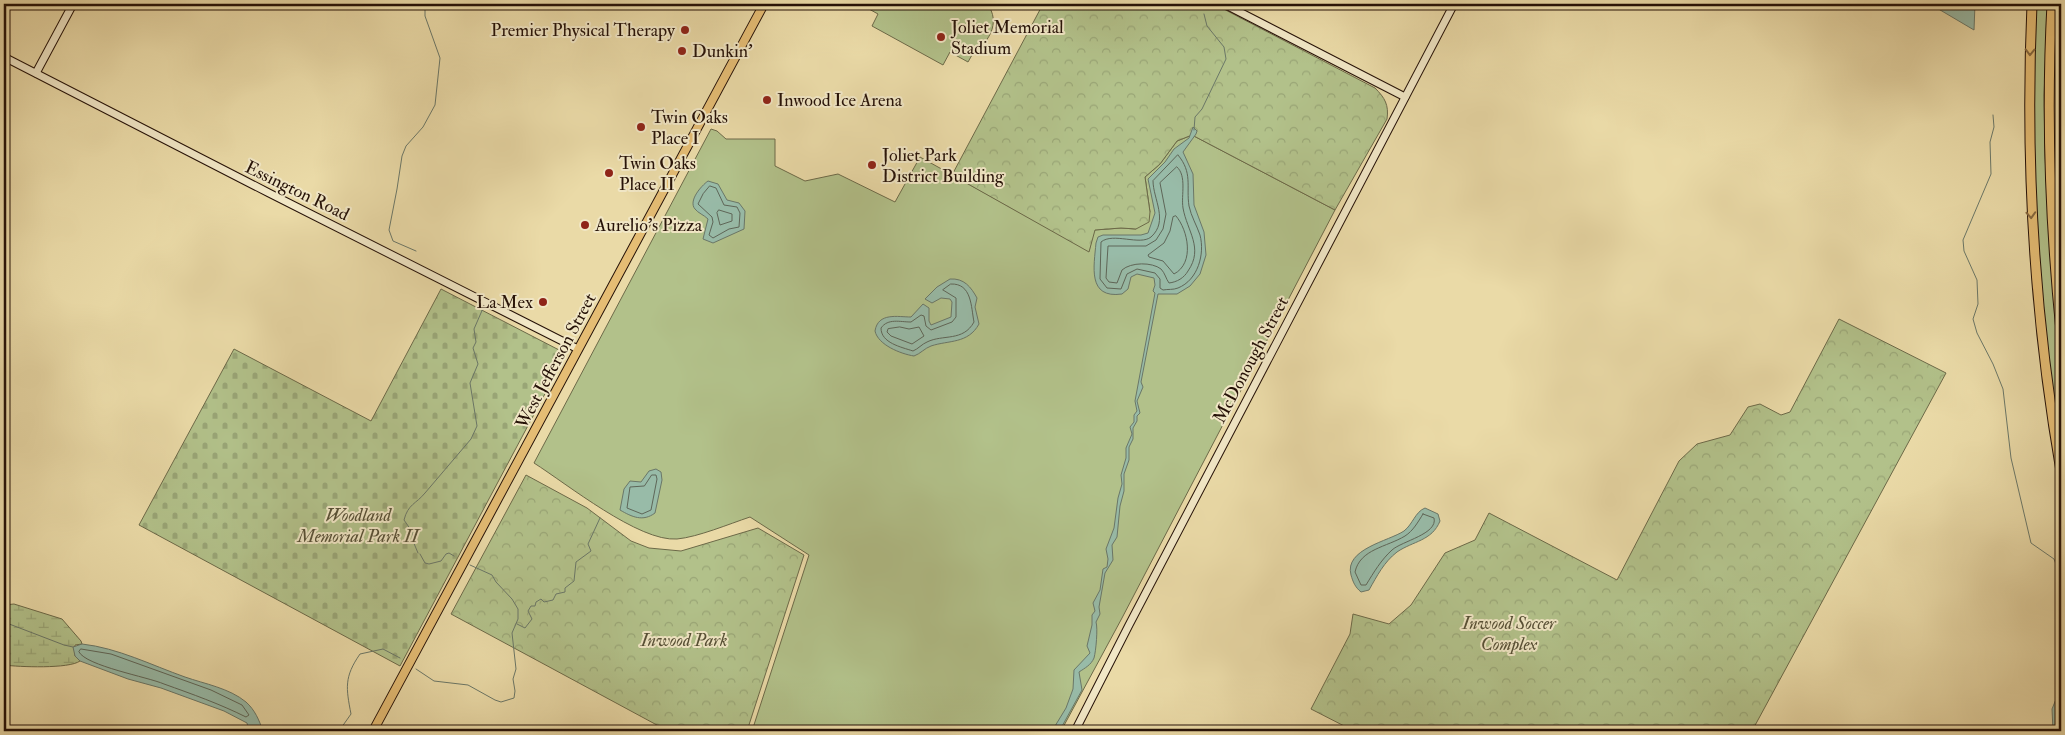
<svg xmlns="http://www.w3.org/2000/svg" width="2065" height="735" font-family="'IM FELL Double Pica',serif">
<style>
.green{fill:#b2c18a;stroke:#6c6948}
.forest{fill:url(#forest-crowns);stroke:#6c6948}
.wetland{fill:url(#wetland-marsh);stroke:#6c6948}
.cemetery{fill:url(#cemetery-stones);stroke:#6c6948}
.water{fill:#98bba8;stroke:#6a7768}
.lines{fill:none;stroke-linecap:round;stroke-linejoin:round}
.shore{stroke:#5e6658;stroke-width:1}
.stream{stroke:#6a7768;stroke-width:1}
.secondary-casing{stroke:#251107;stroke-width:9}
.primary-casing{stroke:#251107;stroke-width:10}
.highway-casing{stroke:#251107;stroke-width:11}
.secondary{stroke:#f1e7c6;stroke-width:7}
.primary{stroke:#e5bd74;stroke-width:8}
.highway{stroke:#e5bd74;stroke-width:9}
.oneway{stroke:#85673e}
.poi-dot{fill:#8f2418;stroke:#f1e7c6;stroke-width:2}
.labels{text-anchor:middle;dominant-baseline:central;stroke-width:4;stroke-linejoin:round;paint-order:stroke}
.poi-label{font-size:18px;fill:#251107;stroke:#f1e7c6;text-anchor:start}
.street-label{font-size:18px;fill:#251107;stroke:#f1e7c6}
.park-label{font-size:18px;font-style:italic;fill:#564f35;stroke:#f1e7c6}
</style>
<defs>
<pattern id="forest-crowns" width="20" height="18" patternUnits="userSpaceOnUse" patternTransform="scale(1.25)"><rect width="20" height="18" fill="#b2c18a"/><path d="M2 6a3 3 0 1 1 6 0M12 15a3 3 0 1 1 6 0" fill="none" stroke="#99a576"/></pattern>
<pattern id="wetland-marsh" width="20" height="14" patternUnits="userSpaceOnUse" patternTransform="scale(1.25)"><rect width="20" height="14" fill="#b2c18a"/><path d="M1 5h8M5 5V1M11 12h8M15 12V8" fill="none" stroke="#99a576"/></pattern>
<pattern id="cemetery-stones" width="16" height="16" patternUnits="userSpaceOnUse" patternTransform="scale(1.25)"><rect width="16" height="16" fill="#b2c18a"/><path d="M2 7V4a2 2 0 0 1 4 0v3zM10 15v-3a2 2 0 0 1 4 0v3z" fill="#99a576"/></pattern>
</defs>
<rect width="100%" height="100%" fill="#eadaa7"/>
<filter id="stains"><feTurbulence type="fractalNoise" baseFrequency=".004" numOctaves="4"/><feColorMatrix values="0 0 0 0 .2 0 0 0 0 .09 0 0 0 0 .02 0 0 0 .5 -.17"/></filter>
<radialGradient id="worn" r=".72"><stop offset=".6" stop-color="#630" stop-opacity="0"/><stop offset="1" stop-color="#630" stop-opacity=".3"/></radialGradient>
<!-- green -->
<g class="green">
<path d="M860 4H987C1002 22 988 46 969 54L972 55 968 62 950 52 943 65 872 26 878 14Z"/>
<path d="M2035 4H2048L2044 95 2045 156 2052 278 2061 365V447C2052 388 2043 329 2039 270 2032 181 2033 93 2035 4Z"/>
<path d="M711 129 717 131 726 139H775V166L805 181 838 174 895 202 920 157 1089 251 1094 230 1121 228 1136 229 1150 212 1145 177 1160 164 1177 141 1192 135 1335 210 1122 618 1061 731H752L809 555 750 517C729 524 698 537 677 539 639 542 567 484 534 463Z"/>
</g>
<!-- forest -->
<g class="forest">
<path d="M1043 4H1214L1375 88C1385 98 1389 105 1387 119L1335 210 1192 135 1177 141 1160 164 1145 177 1150 212 1149 222 1136 229 1121 228 1095 230 1089 252 952 175Z"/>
<path d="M1839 319 1946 373 1752 731H1354L1311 709 1350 634 1353 614 1389 624 1411 605 1445 553 1475 540 1489 513 1617 580 1679 461 1697 444 1730 435 1748 407 1760 404 1781 415 1790 412Z"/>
<path d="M526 475 587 508 631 541 649 548 681 551 758 528 804 555 747 731H668L451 614Z"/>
</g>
<!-- wetland -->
<path class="wetland" d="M14 604 62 619 81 641 82 644 75 645V656L80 661C69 669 19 667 4 665V605Z"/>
<!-- cemetery -->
<path class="cemetery" d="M441 289 561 351 564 358 400 666 139 525 234 349 371 421Z"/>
<!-- water -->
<g class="water">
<path d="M1930 4H1975L1974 30Z"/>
<path d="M1193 127 1197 131 1196 134 1183 152 1193 174 1194 205 1204 232 1206 255 1200 274 1190 286 1177 294H1158L1141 382 1143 387 1137 401 1140 413 1137 416V421L1133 428V439L1129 447V460L1124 474V491L1120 506 1117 537 1112 545 1113 560 1105 573 1099 607 1100 614 1096 622C1098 628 1096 651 1094 658 1091 665 1085 668 1079 672L1082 690 1060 730 1052 731 1066 708 1073 689 1074 670 1090 653 1087 646 1092 625V615L1095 611 1093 603 1100 590 1103 569 1107 567 1108 559 1106 549 1114 528 1118 498 1122 484 1121 475 1126 458V448L1132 434 1130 427 1134 422V415L1137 411 1135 401 1155 293 1153 291 1155 285 1154 278 1137 274 1131 277 1128 289 1122 294C1087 299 1094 266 1096 243L1098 237 1103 235H1141L1148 233 1155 213 1148 179 1165 162 1174 149 1189 138Z"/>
<path d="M708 181 718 184 727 200 739 203 745 211 744 229 713 243 703 239 708 219C704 215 698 213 695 209 688 201 701 186 708 181Z"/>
<path d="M950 279C964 278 971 287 977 298L975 307 979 324C968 344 949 340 931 346 925 348 920 354 914 356 901 354 878 345 875 331 878 312 898 317 911 317L923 304 929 308V321L931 325 951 317 952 302 950 299 941 298 932 303 925 299 937 287Z"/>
<path d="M656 469 661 472 662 480 655 513C643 522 632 517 620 510L624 489 630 481 641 482 649 471Z"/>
<path d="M1425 508 1438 514 1440 521C1432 541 1413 541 1397 552 1384 562 1377 576 1369 590L1361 592C1355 587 1353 582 1351 575 1344 549 1389 541 1404 531 1413 524 1415 512 1425 508Z"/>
<path d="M82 644C118 648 151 665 185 677 205 684 229 688 246 702 255 710 259 720 263 731H249L247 723 224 711 161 688 128 679 80 661 75 656 73 647Z"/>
<path d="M2061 687V731H2053L2052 709Z"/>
</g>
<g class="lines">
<!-- shore -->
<g class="shore">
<path d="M1178 155C1193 173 1186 186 1189 206 1191 216 1197 226 1200 235 1205 254 1198 280 1178 288 1173 290 1168 289 1163 290L1160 288V279L1155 273 1137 269 1127 274 1121 289 1107 288 1100 279 1101 242C1113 232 1140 246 1151 237 1169 221 1153 199 1153 181Z"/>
<path d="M1177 167C1187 176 1181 195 1183 208 1187 231 1204 248 1188 271 1184 278 1177 282 1169 283 1166 279 1165 273 1161 269 1152 262 1131 262 1122 270L1117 283 1109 282 1106 278 1108 246H1146L1156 240 1163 229 1166 214 1160 183Z"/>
<path d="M710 186 716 188 724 205 737 207 740 213 739 227 729 229 713 238 709 235 713 222 712 217 698 204 703 194Z"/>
<path d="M719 210 732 214V221L720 225 717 213Z"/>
<path d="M1176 216C1188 230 1195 263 1174 274L1163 261 1149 257 1148 255 1164 243 1170 231 1173 217Z"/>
<path d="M951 284C972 283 971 307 974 322 963 342 943 334 927 342 922 344 918 349 913 351 901 347 881 343 881 328 888 318 900 322 911 322L921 315 924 316 926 326 931 330 952 322 956 317V298L943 290Z"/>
<path d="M900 327 909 329 919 327 924 336 912 344 891 336 887 332 888 329Z"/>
<path d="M652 475H656L657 479 651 510 642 514 627 508 630 487 644 486Z"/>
<path d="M1423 514 1434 518C1438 534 1402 541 1392 550 1381 560 1374 572 1366 585H1361L1355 572C1360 549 1387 547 1405 536 1413 531 1418 522 1423 514Z"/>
<path d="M81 649 111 654 211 690 242 705 249 715 246 717C220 704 192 694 164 684 148 677 86 666 79 652Z"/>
</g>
<!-- stream -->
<g class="stream">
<path d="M1993 115 1994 127 1990 142 1991 174 1963 240 1964 251 1977 280 1978 304 1973 319 1977 333 1993 364 2003 389 2011 458 2031 543 2054 559 2061 577"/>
<path d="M1194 130 1195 117 1202 109 1226 59 1224 47 1207 26 1204 14"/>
<path d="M416 251 393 241 389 230 397 189 402 156 406 146 423 127 435 105 440 58 425 16V4"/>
<path d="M418 553 413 541V533L404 520C408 504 416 504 425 493 440 475 456 457 471 439L477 426 470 383 478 364 473 348 476 342 474 329 484 306"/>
<path d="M420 554 425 563 429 564 441 561 446 554 449 553 454 556"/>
<path d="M4 622 64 645 73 647"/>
<path d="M517 624 525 628 532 619 528 611 531 606H535L536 602 541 599 544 602 553 600 556 594 565 592V588L574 581 576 562 591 551 588 544 600 518"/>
<path d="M416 669 434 681 468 685 495 700 501 702 514 698 515 691 513 679 516 669 512 633 518 619V609L512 599 496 582 492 575 470 565"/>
<path d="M339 731 351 714C346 688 344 677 360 654L383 649 400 658"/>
</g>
<!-- secondary casing -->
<g class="secondary-casing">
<g id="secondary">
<path d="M1224 4 1405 97"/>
<path d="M4 57 269 193 578 349"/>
<path d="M36 73 73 4"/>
<path d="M1075 731 1129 625 1454 4"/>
</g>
</g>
<!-- primary casing -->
<g class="primary-casing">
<path id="primary" d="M373 731 764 4"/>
</g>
<!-- highway casing -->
<g class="highway-casing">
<g id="highway">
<path d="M2032 4C2025 161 2034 316 2061 471"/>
<path d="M2052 4C2046 113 2050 222 2061 331"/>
</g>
</g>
<!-- secondary -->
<use href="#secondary" class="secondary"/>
<!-- primary -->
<use href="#primary" class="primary"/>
<!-- highway -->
<use href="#highway" class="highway"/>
</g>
<!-- one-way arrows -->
<defs><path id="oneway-chevron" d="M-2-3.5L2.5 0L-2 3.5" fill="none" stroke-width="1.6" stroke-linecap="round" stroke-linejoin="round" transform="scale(1.25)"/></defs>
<g class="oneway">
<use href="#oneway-chevron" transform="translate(2030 52) rotate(91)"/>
<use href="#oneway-chevron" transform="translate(2031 215) rotate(87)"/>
</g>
<!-- markers -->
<g class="poi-dot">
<circle cx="685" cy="30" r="5"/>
<circle cx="941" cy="37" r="5"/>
<circle cx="682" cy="51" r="5"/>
<circle cx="767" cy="100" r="5"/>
<circle cx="641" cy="127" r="5"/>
<circle cx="872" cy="165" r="5"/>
<circle cx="609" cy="173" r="5"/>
<circle cx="585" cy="225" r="5"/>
<circle cx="543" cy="302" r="5"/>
</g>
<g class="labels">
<!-- poi labels -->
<g class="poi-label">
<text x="951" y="27">Joliet Memorial<tspan x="951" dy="21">Stadium</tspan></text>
<text x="675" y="30" text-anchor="end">Premier Physical Therapy</text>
<text x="692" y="51">Dunkin'</text>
<text x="777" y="100">Inwood Ice Arena</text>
<text x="651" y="117">Twin Oaks<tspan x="651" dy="21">Place I</tspan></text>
<text x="882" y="155">Joliet Park<tspan x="882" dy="21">District Building</tspan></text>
<text x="619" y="163">Twin Oaks<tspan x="619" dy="21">Place II</tspan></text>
<text x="595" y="225">Aurelio's Pizza</text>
<text x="533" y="302" text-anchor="end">La Mex</text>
</g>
<!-- street labels -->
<g class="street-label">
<text transform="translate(297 191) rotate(26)">Essington Road</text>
<text transform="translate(1251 360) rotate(-62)">McDonough Street</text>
<text transform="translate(556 361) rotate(-62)">West Jefferson Street</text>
</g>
<!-- park labels -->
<g class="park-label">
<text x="358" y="515">Woodland<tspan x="358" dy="21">Memorial Park II</tspan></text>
<text x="1509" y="623">Inwood Soccer<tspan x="1509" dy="21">Complex</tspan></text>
<text x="684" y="640">Inwood Park</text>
</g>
</g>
<!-- margin -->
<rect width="2065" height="735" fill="none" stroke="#eadaa7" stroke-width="20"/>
<rect x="5" y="5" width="2055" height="725" fill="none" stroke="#251107" stroke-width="2.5"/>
<rect x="10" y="10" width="2045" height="715" fill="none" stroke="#251107"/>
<rect width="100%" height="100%" filter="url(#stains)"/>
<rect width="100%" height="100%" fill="url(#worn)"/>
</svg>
